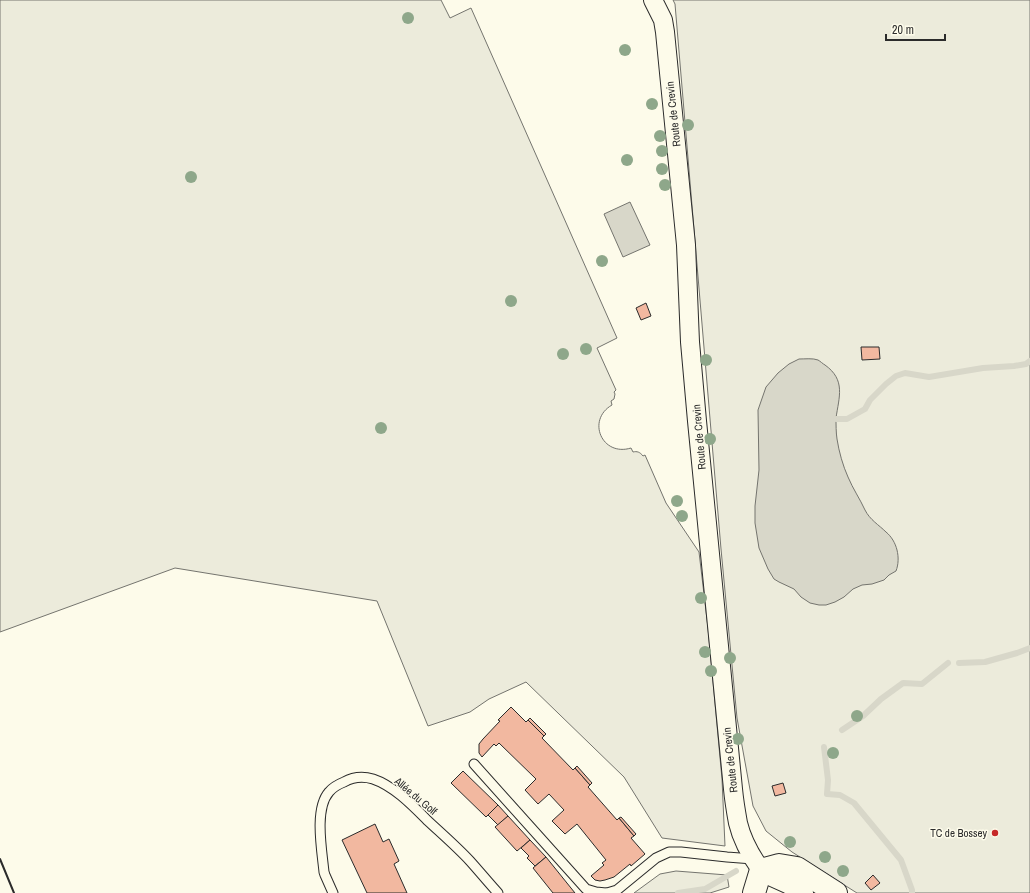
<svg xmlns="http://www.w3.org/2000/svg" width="1030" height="893" font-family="'Archivo Narrow',sans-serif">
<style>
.green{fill:#ecebdb;stroke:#74746e}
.water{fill:#d8d7c9;stroke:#74746e}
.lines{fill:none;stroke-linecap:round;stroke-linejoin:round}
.stream{stroke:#d8d7c9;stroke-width:6}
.building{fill:#f2b8a0;stroke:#2b2b2b}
.lane-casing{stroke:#2b2b2b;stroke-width:11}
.street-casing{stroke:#2b2b2b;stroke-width:20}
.secondary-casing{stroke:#2b2b2b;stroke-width:24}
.lane{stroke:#fdfbea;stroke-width:9}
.street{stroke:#fdfbea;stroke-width:18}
.secondary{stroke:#fdfbea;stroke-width:22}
.wall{stroke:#2b2b2b;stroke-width:2}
.tree{fill:#8ea78a}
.poi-dot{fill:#c62828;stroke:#fdfbea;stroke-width:1.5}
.labels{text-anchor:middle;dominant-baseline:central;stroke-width:3;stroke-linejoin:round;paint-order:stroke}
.street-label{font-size:11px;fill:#2b2b2b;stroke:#fdfbea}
.poi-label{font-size:11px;fill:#2b2b2b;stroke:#fdfbea;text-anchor:end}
</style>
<rect width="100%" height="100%" fill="#fdfbea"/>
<!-- green -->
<g class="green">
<path d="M0 0H441L450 18 471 8 617 338 597 348 616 390 614 392 615 394 614 399 611 401 612 405C586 420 602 457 631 448L633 452C637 451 640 452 643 456L645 455 666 503 699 552 708 628 722 779 725 846 662 838 624 777 526 682 489 699 470 712 428 726 377 601 175 568 0 632Z"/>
<path d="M673 0H1030V893H857L792 852 766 831 753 806 737 718 721 549 675 4Z"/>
<path d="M676 871 727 875 729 887 710 893H634L660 874Z"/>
</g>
<!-- water -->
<g class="water">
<path d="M630 202 650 245 623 257 604 214Z"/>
<path d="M799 359C805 359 813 358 818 360 820 361 823 364 825 365 846 380 839 397 836 418 836 424 836 433 837 439 839 452 843 466 848 477 853 489 860 499 865 510 870 520 879 525 886 532 897 541 901 558 896 571L889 575 884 580 872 584 862 585 853 589 844 597 835 602 826 605H819L810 603 801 597 794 589 779 582 774 579 768 569 759 548 755 523V506L759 470 758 410 766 387 778 373 789 364Z"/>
</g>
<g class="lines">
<!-- stream -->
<g class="stream">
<path d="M836 419H847L865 409 870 400 886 384 896 376 905 373 929 377 983 368 1014 366 1026 364 1030 361"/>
<path d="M959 663 985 662 1017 653 1030 648"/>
<path d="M842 730 863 716 881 699 903 683 922 684 948 663"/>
<path d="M824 747 828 780 827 794 840 795 854 803 901 860 912 890V893"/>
<path d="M678 893 705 889 736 871"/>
</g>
</g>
<!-- building -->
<g class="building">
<path d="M646 303 651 316 641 320 636 308Z"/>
<path d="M861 347H879L880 359 862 360Z"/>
<path d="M511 707 526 722 528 720 544 736 542 738 573 770 575 768 590 785 588 787 617 820 619 818 634 836 631 838 645 854 631 866 630 864 614 877 605 880 600 881 595 880 591 876 604 865 602 863 606 860 577 824 565 834 552 821 564 810 549 794 538 804 525 790 536 779 499 743 496 746 494 744 482 757 479 753V744L483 739 500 721 498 720Z"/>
<path d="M530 718 546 734 544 736 528 720Z"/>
<path d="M577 766 592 783 590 785 575 768Z"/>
<path d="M463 771 498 805 486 817 451 783Z"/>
<path d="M783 783 786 793 775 796 772 786Z"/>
<path d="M498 805 508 816 498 825 488 815Z"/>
<path d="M508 816 530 840 517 851 495 827Z"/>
<path d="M621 817 636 834 634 836 619 818Z"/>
<path d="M375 824 383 842 389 839 399 861 394 864 407 893H367L342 840Z"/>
<path d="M530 840 546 857 535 866 527 858 529 856 521 848Z"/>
<path d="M546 857 575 893H553L533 868Z"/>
<path d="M873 875 880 883 871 890 865 883Z"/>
</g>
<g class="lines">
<!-- lane casing -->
<g class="lane-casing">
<g id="lane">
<path d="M474 764 586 889 596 892 606 893"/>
<path d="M333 893 325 875 324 872C322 851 314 809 329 792 333 787 339 784 344 782 353 777 363 776 373 779 394 786 413 806 428 821 442 834 457 847 470 861 479 871 488 882 498 893"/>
<path d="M607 893 617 890 656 858 669 852H681L727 857 753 859"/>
</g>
</g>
<!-- street casing -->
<g class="street-casing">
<path id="street" d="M653 0 663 20 665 32 686 245 690 342 697 421 733 789C734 800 736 812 738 823 742 840 751 856 761 870"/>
</g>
<!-- secondary casing -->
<g class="secondary-casing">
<g id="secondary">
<path d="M761 870 779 865 797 868 836 893"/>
<path d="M761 870 790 883 802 893"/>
<path d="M754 893 761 870"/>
</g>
</g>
<!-- lane -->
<use href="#lane" class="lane"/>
<!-- street -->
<use href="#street" class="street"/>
<!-- secondary -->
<use href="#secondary" class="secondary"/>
<!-- wall -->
<path class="wall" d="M0 859 14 893"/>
</g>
<!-- trees -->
<g class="tree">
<circle cx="408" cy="18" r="6"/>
<circle cx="625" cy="50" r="6"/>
<circle cx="652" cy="104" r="6"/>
<circle cx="688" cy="125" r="6"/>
<circle cx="660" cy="136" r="6"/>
<circle cx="662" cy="151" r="6"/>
<circle cx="627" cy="160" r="6"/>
<circle cx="662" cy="169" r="6"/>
<circle cx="191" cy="177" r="6"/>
<circle cx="665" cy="185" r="6"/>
<circle cx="602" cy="261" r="6"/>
<circle cx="511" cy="301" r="6"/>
<circle cx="586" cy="349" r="6"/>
<circle cx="563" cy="354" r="6"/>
<circle cx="706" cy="360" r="6"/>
<circle cx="381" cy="428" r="6"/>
<circle cx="710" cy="439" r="6"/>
<circle cx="677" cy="501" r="6"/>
<circle cx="682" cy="516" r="6"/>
<circle cx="701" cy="598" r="6"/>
<circle cx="705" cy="652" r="6"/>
<circle cx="730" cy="658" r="6"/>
<circle cx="711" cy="671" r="6"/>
<circle cx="857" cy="716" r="6"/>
<circle cx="738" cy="739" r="6"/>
<circle cx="833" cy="753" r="6"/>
<circle cx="790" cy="842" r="6"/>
<circle cx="825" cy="857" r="6"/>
<circle cx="843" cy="871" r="6"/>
</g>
<!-- markers -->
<circle class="poi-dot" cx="995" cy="833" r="4"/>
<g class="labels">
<!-- street labels -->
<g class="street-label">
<text transform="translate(673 114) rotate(-96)">Route de Crevin</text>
<text transform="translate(699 437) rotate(-95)">Route de Crevin</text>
<text transform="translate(730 760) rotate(-96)">Route de Crevin</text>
<text transform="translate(416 796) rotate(40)">Allée du Golf</text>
</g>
<!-- poi labels -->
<g class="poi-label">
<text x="987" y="833">TC de Bossey</text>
</g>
</g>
<!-- scale -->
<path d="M886 34v6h59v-6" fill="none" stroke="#2b2b2b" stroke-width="2"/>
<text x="892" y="34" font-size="12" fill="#2b2b2b" stroke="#fdfbea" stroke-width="3" paint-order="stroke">20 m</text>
</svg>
